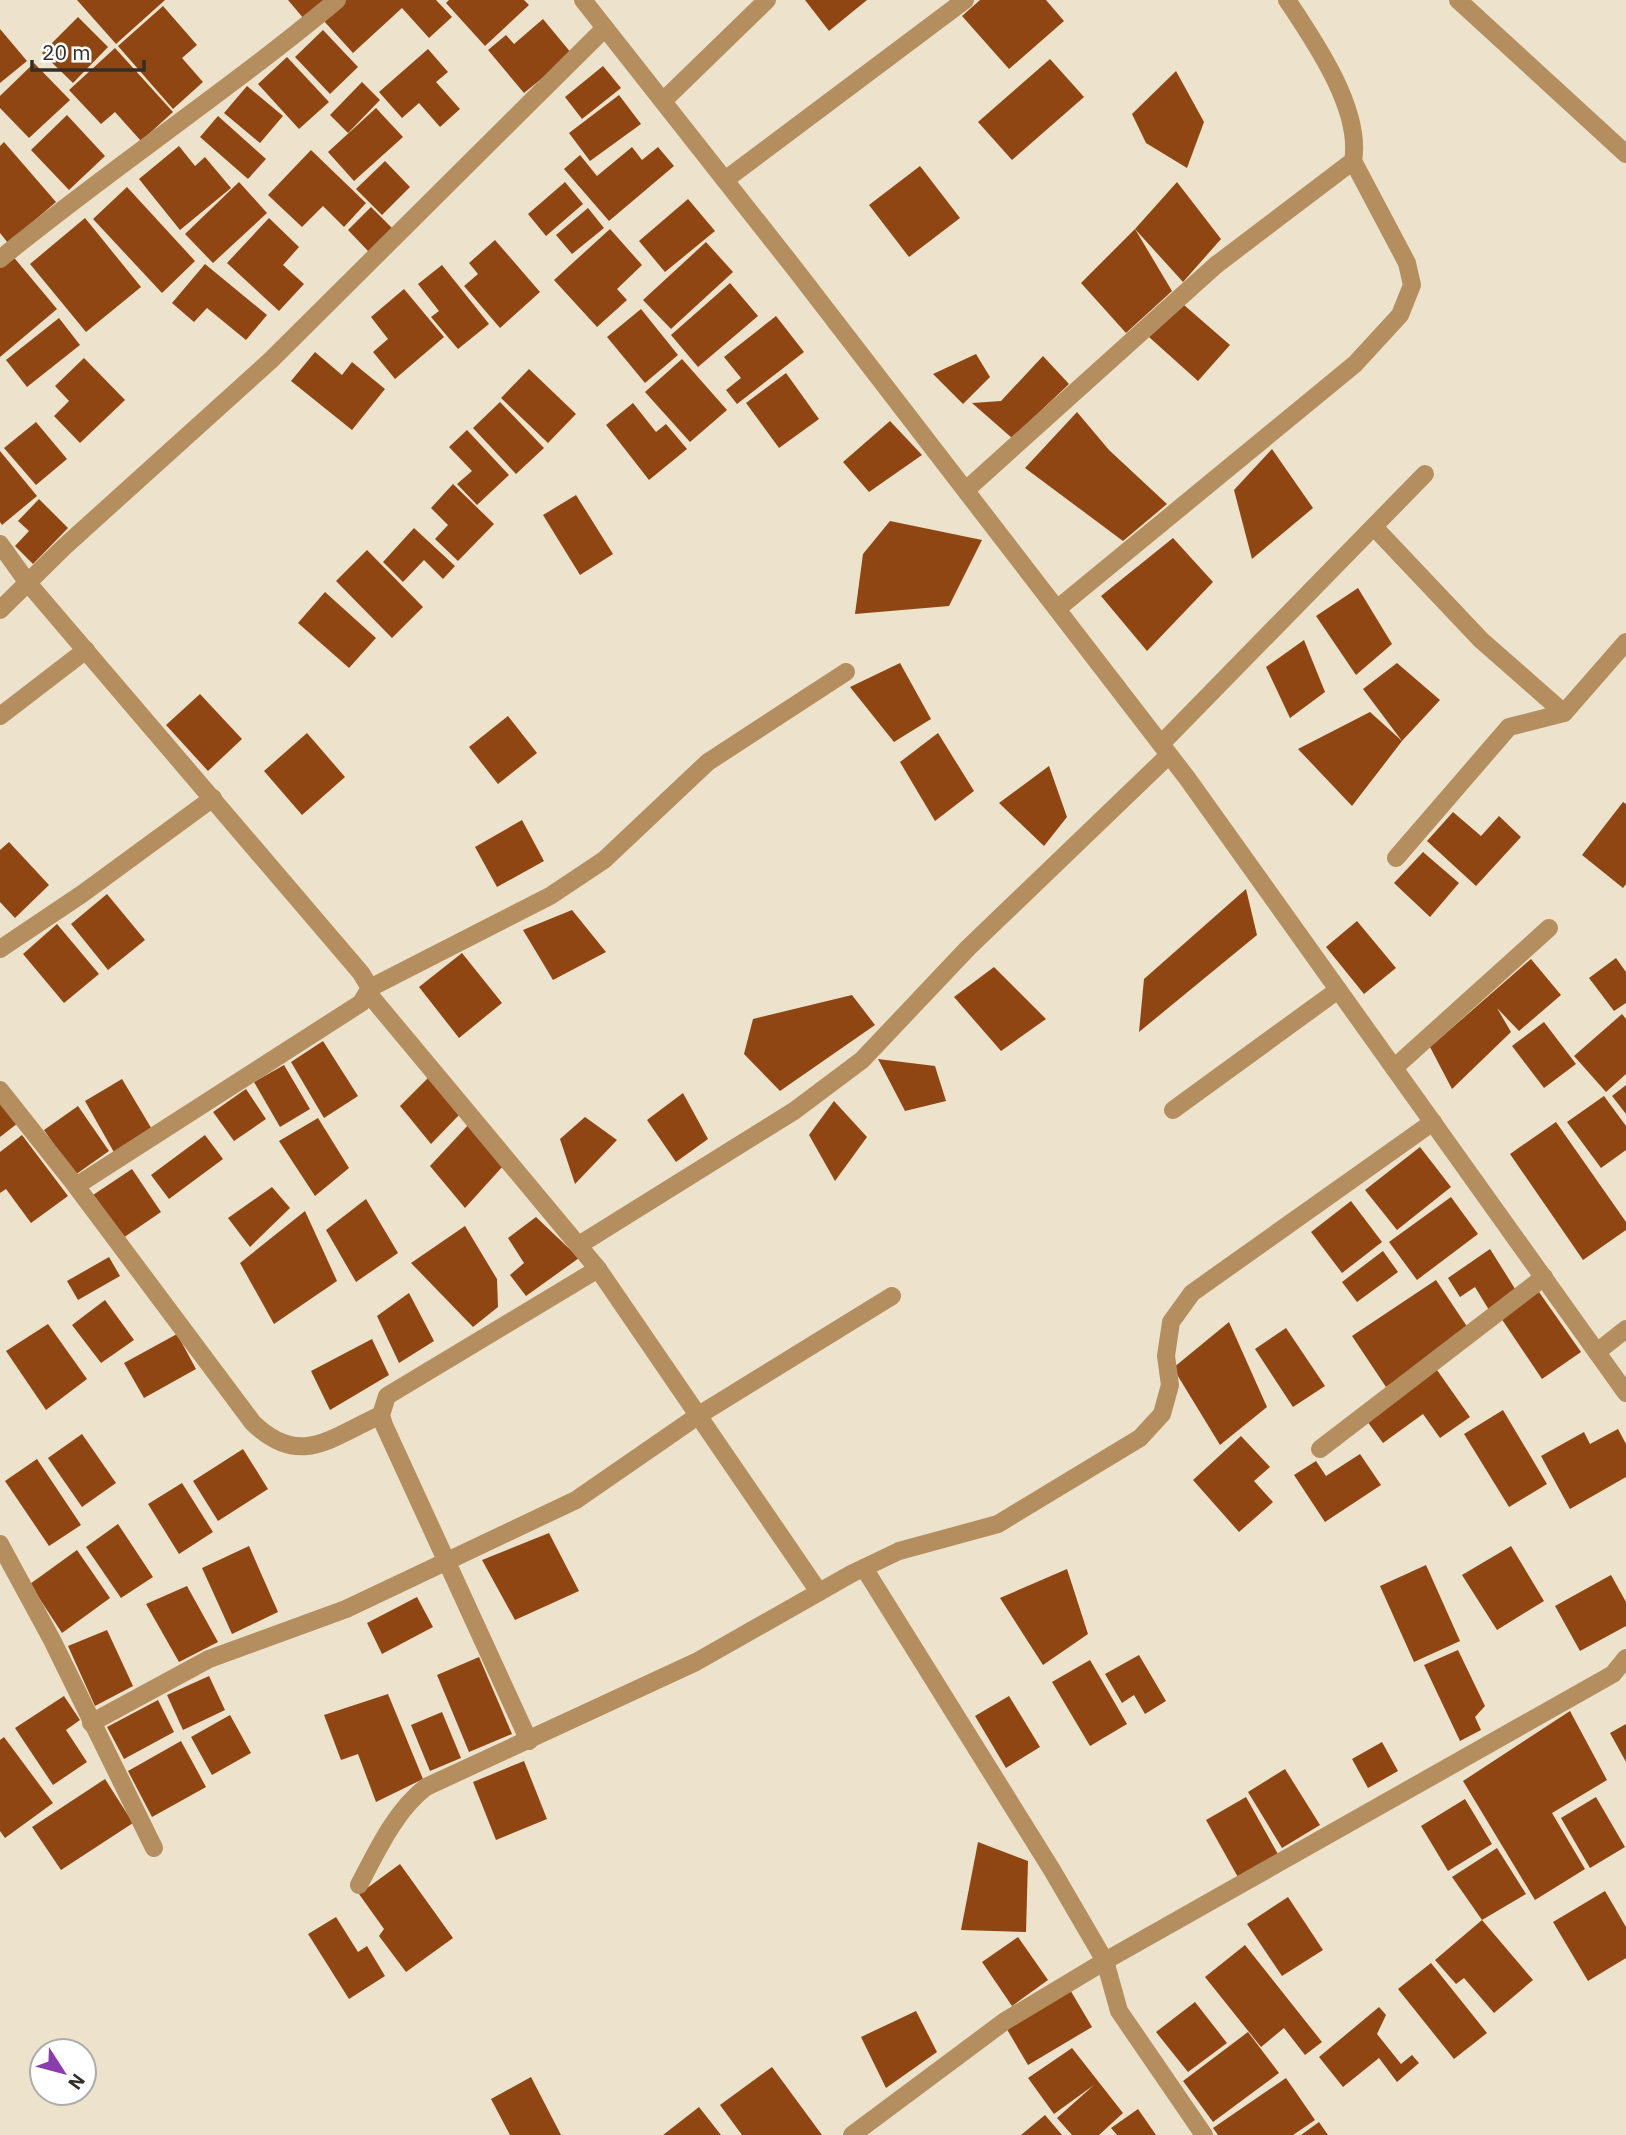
<svg xmlns="http://www.w3.org/2000/svg" width="1626" height="2135" font-family="'IBM Plex Sans',sans-serif">
<style>
.building{fill:#8f4613}
.lines{fill:none;stroke-linecap:round;stroke-linejoin:round}
.minor{stroke:#b58e5f;stroke-width:18}
</style>
<rect width="100%" height="100%" fill="#ede3cd"/>
<!-- building -->
<g class="building">
<path d="M77 0H165L116 44Z"/>
<path d="M288 0H326L304 19Z"/>
<path d="M345 0H436L452 17 429 38 402 8 353 53 323 20Z"/>
<path d="M449 0H524L529 5 485 46 446 3Z"/>
<path d="M805 0H867L829 31Z"/>
<path d="M980 0H1046L1064 21 1009 69 962 16Z"/>
<path d="M163 6 197 45 182 58 203 82 173 109 118 46Z"/>
<path d="M78 17 108 47 73 83 42 53Z"/>
<path d="M543 19 572 54 524 93 488 50 506 35 514 44Z"/>
<path d="M0 29 27 61 0 83Z"/>
<path d="M323 30 358 67 330 94 295 57Z"/>
<path d="M115 48 173 112 141 141 115 112 101 124 69 90Z"/>
<path d="M428 49 448 72 436 82 460 109 440 127 419 103 402 118 379 92Z"/>
<path d="M287 57 329 102 299 129 258 84Z"/>
<path d="M1050 59 1084 97 1012 160 978 122Z"/>
<path d="M34 63 70 100 29 138 0 108V96Z"/>
<path d="M603 66 621 88 582 119 565 97Z"/>
<path d="M1176 71 1204 122 1187 168 1146 143 1132 114Z"/>
<path d="M362 82 380 100 348 133 330 115Z"/>
<path d="M247 86 283 116 260 143 224 113Z"/>
<path d="M619 95 641 124 590 161 569 133Z"/>
<path d="M376 108 403 137 354 181 328 152Z"/>
<path d="M67 115 105 156 69 190 31 150Z"/>
<path d="M218 116 266 159 248 179 200 137Z"/>
<path d="M4 142 56 202 8 243 0 233V146Z"/>
<path d="M179 146 195 166 205 157 231 188 180 230 139 179Z"/>
<path d="M632 147 642 160 658 147 674 166 609 221 564 169 580 155 597 176Z"/>
<path d="M311 150 366 203 344 227 323 206 302 227 268 195Z"/>
<path d="M385 161 410 187 382 215 356 189Z"/>
<path d="M920 166 960 218 909 257 869 205Z"/>
<path d="M239 182 267 213 213 263 185 234Z"/>
<path d="M565 182 583 204 546 236 528 214Z"/>
<path d="M1177 182 1221 239 1183 282 1135 229Z"/>
<path d="M127 187 195 261 162 293 93 219Z"/>
<path d="M688 199 715 231 665 272 639 241Z"/>
<path d="M371 207 392 228 369 252 348 230Z"/>
<path d="M588 208 604 228 572 254 556 235Z"/>
<path d="M85 218 141 287 86 332 30 264Z"/>
<path d="M269 218 299 247 283 265 304 284 279 311 227 263Z"/>
<path d="M610 229 642 265 617 289 627 300 597 327 554 280Z"/>
<path d="M1135 229 1172 291 1126 333 1081 283Z"/>
<path d="M495 240 540 292 500 328 464 286 478 274 469 263Z"/>
<path d="M706 242 733 272 671 329 643 300Z"/>
<path d="M11 254 57 309 0 357V263Z"/>
<path d="M205 264 267 315 246 340 207 308 194 322 172 303Z"/>
<path d="M442 265 489 324 458 349 431 317 439 311 418 284Z"/>
<path d="M730 283 758 316 698 367 671 335Z"/>
<path d="M404 289 444 337 395 379 373 352 388 339 371 317Z"/>
<path d="M1184 305 1230 345 1198 381 1149 337Z"/>
<path d="M641 309 678 355 645 383 607 337Z"/>
<path d="M776 316 804 352 737 404 726 390 741 378 724 357Z"/>
<path d="M59 318 80 345 27 387 6 360Z"/>
<path d="M315 352 342 375 352 362 385 389 352 430 291 381Z"/>
<path d="M976 354 990 377 963 404 933 374Z"/>
<path d="M1043 356 1069 384 1012 438 972 403 1001 401Z"/>
<path d="M84 358 125 400 80 443 54 416 69 401 55 386Z"/>
<path d="M682 359 727 410 690 442 645 392Z"/>
<path d="M529 369 576 414 548 443 501 398Z"/>
<path d="M786 373 819 419 779 448 746 403Z"/>
<path d="M500 402 544 448 516 474 473 428Z"/>
<path d="M633 403 656 432 666 424 687 449 649 480 606 425Z"/>
<path d="M1077 412 1109 450 1167 504 1123 541 1025 468Z"/>
<path d="M890 421 922 455 869 492 843 462Z"/>
<path d="M36 422 67 459 36 485 4 448Z"/>
<path d="M467 430 509 475 477 505 457 484 472 471 449 447Z"/>
<path d="M1272 449 1313 508 1252 559 1234 490Z"/>
<path d="M0 451 37 496 2 525 0 522Z"/>
<path d="M453 484 494 524 458 561 435 539 448 525 431 508Z"/>
<path d="M576 495 613 554 580 575 543 515Z"/>
<path d="M39 499 68 528 33 564 15 546 29 531 18 521Z"/>
<path d="M890 521 982 540 949 606 855 614 863 554Z"/>
<path d="M414 528 455 566 443 579 424 560 403 582 383 562Z"/>
<path d="M1173 538 1213 582 1147 651 1101 596Z"/>
<path d="M367 550 423 607 392 638 336 581Z"/>
<path d="M1358 588 1392 644 1356 675 1316 616Z"/>
<path d="M325 592 376 638 349 668 298 623Z"/>
<path d="M1304 640 1325 692 1290 718 1266 667Z"/>
<path d="M900 663 931 719 894 742 850 687Z"/>
<path d="M1397 663 1440 700 1402 741 1352 806 1298 749 1370 712 1402 741 1363 689Z"/>
<path d="M200 694 242 739 208 771 166 725Z"/>
<path d="M508 716 537 753 498 784 469 747Z"/>
<path d="M307 733 345 777 302 815 264 771Z"/>
<path d="M938 733 974 791 935 821 900 762Z"/>
<path d="M1049 766 1067 817 1044 846 999 803Z"/>
<path d="M1623 802 1626 804V884L1623 888 1582 855Z"/>
<path d="M1453 812 1481 836 1499 816 1521 837 1476 886 1427 841Z"/>
<path d="M522 820 544 861 497 887 475 847Z"/>
<path d="M9 842 49 885 15 918 0 902V850Z"/>
<path d="M1423 852 1459 883 1430 917 1394 883Z"/>
<path d="M1246 889 1257 935 1139 1032 1144 979Z"/>
<path d="M107 894 145 940 108 970 71 924Z"/>
<path d="M572 910 606 952 553 980 523 930Z"/>
<path d="M1357 921 1396 968 1364 994 1326 947Z"/>
<path d="M57 924 99 974 64 1003 23 954Z"/>
<path d="M462 953 502 1003 459 1038 419 987Z"/>
<path d="M1616 958 1626 972V1003L1614 1011 1589 978Z"/>
<path d="M1531 959 1561 995 1519 1031 1497 1008 1511 1032 1452 1089 1430 1047Z"/>
<path d="M994 967 1046 1019 1001 1051 954 997Z"/>
<path d="M852 995 875 1025 780 1091 744 1054 753 1019Z"/>
<path d="M1622 1014 1626 1019V1074L1606 1092 1574 1056Z"/>
<path d="M1544 1022 1576 1064 1544 1088 1512 1046Z"/>
<path d="M323 1041 358 1096 324 1118 291 1062Z"/>
<path d="M878 1059 935 1066 946 1101 905 1111Z"/>
<path d="M284 1065 310 1109 280 1127 254 1082Z"/>
<path d="M429 1077 460 1114 431 1144 400 1106Z"/>
<path d="M122 1079 153 1131 115 1154 85 1101Z"/>
<path d="M1626 1085V1114L1612 1096Z"/>
<path d="M246 1089 266 1119 234 1141 213 1112Z"/>
<path d="M683 1093 708 1139 676 1162 647 1120Z"/>
<path d="M1604 1096 1626 1126V1150L1601 1168 1567 1122Z"/>
<path d="M0 1100 18 1123 0 1137Z"/>
<path d="M834 1101 867 1137 835 1181 809 1135Z"/>
<path d="M78 1106 109 1151 75 1175 44 1130Z"/>
<path d="M585 1117 617 1140 575 1184 560 1139Z"/>
<path d="M318 1118 349 1168 315 1196 279 1141Z"/>
<path d="M471 1122 504 1165 465 1208 430 1166Z"/>
<path d="M1556 1122 1626 1222V1230L1583 1260 1510 1154Z"/>
<path d="M22 1135 68 1196 31 1223 6 1189 0 1193V1152Z"/>
<path d="M205 1135 223 1159 169 1199 151 1175Z"/>
<path d="M1420 1147 1451 1187 1397 1230 1365 1190Z"/>
<path d="M132 1169 161 1212 123 1238 93 1195Z"/>
<path d="M272 1187 290 1208 250 1247 228 1218Z"/>
<path d="M1451 1197 1478 1234 1417 1280 1389 1242Z"/>
<path d="M366 1199 398 1253 356 1282 326 1230Z"/>
<path d="M1351 1201 1382 1242 1342 1273 1311 1232Z"/>
<path d="M305 1211 337 1281 274 1324 240 1263Z"/>
<path d="M536 1217 579 1258 526 1296 510 1275 524 1263 508 1238Z"/>
<path d="M465 1226 497 1279 498 1307 473 1327 411 1263Z"/>
<path d="M1490 1249 1517 1292 1489 1310 1475 1287 1460 1297 1448 1278Z"/>
<path d="M1383 1251 1398 1272 1357 1302 1342 1282Z"/>
<path d="M109 1257 120 1276 78 1300 67 1281Z"/>
<path d="M1436 1280 1470 1331 1386 1387 1352 1336Z"/>
<path d="M1539 1292 1581 1352 1542 1379 1501 1318Z"/>
<path d="M409 1293 434 1341 399 1363 377 1316Z"/>
<path d="M105 1300 134 1340 101 1363 72 1325Z"/>
<path d="M1229 1322 1267 1407 1220 1445 1173 1368Z"/>
<path d="M48 1324 87 1379 46 1410 6 1351Z"/>
<path d="M1286 1328 1325 1386 1293 1407 1255 1349Z"/>
<path d="M177 1334 196 1369 144 1398 124 1363Z"/>
<path d="M372 1339 389 1375 330 1410 311 1371Z"/>
<path d="M1437 1370 1470 1417 1440 1438 1423 1414 1383 1443 1367 1421Z"/>
<path d="M1503 1410 1547 1484 1509 1507 1464 1434Z"/>
<path d="M1618 1429 1626 1444V1477L1570 1509 1541 1456 1584 1432 1590 1444Z"/>
<path d="M82 1434 116 1483 82 1507 48 1458Z"/>
<path d="M1241 1436 1270 1467 1254 1481 1273 1502 1239 1532 1193 1480Z"/>
<path d="M243 1449 268 1489 218 1521 193 1481Z"/>
<path d="M1360 1454 1381 1485 1325 1522 1294 1475 1316 1461 1326 1476Z"/>
<path d="M37 1459 81 1525 49 1546 5 1481Z"/>
<path d="M182 1483 213 1532 179 1554 148 1504Z"/>
<path d="M118 1524 153 1577 121 1598 86 1547Z"/>
<path d="M549 1533 579 1591 515 1620 482 1560Z"/>
<path d="M249 1546 278 1612 232 1634 202 1568Z"/>
<path d="M1511 1546 1544 1601 1497 1630 1462 1575Z"/>
<path d="M77 1550 110 1598 62 1633 30 1584Z"/>
<path d="M1426 1565 1460 1641 1414 1662 1380 1586Z"/>
<path d="M1067 1569 1088 1634 1043 1665 1000 1598Z"/>
<path d="M1611 1575 1626 1602V1626L1580 1651 1555 1606Z"/>
<path d="M187 1586 218 1642 179 1662 146 1604Z"/>
<path d="M417 1597 433 1627 382 1654 367 1623Z"/>
<path d="M107 1630 133 1686 95 1706 68 1646Z"/>
<path d="M1458 1650 1485 1706 1475 1717 1481 1730 1460 1741 1424 1665Z"/>
<path d="M1139 1655 1166 1701 1145 1714 1134 1695 1122 1703 1105 1674Z"/>
<path d="M479 1657 512 1734 469 1752 437 1675Z"/>
<path d="M1090 1660 1127 1724 1090 1746 1052 1682Z"/>
<path d="M209 1676 225 1710 183 1730 167 1695Z"/>
<path d="M388 1694 423 1779 376 1802 358 1754 341 1760 324 1715Z"/>
<path d="M64 1696 80 1720 66 1730 87 1762 53 1785 15 1728Z"/>
<path d="M1009 1696 1040 1747 1006 1768 975 1716Z"/>
<path d="M158 1700 174 1732 124 1759 107 1727Z"/>
<path d="M1570 1711 1607 1780 1552 1813 1585 1869 1535 1900 1463 1781Z"/>
<path d="M442 1712 461 1758 430 1771 411 1725Z"/>
<path d="M230 1715 251 1753 212 1775 191 1737Z"/>
<path d="M1626 1724V1762L1610 1733Z"/>
<path d="M4 1737 53 1803 5 1838 0 1831V1740Z"/>
<path d="M181 1741 206 1787 152 1817 128 1771Z"/>
<path d="M1382 1742 1398 1771 1368 1788 1352 1759Z"/>
<path d="M524 1761 547 1819 496 1840 473 1782Z"/>
<path d="M1285 1769 1320 1825 1282 1848 1248 1792Z"/>
<path d="M105 1779 133 1823 61 1870 32 1827Z"/>
<path d="M1246 1797 1279 1856 1239 1879 1206 1820Z"/>
<path d="M1596 1797 1625 1847 1590 1868 1561 1818Z"/>
<path d="M1465 1799 1492 1844 1448 1871 1421 1826Z"/>
<path d="M978 1842 1028 1861 1026 1932 961 1930Z"/>
<path d="M1497 1848 1526 1894 1482 1920 1452 1877Z"/>
<path d="M400 1864 453 1938 406 1972 379 1936 384 1929 359 1894Z"/>
<path d="M1605 1891 1626 1927V1958L1588 1981 1553 1922Z"/>
<path d="M1288 1897 1323 1950 1282 1976 1247 1924Z"/>
<path d="M336 1917 358 1952 367 1946 385 1976 349 1999 308 1934Z"/>
<path d="M1482 1920 1533 1980 1494 2013 1464 1978 1456 1984 1435 1960Z"/>
<path d="M1018 1937 1048 1980 1012 2006 982 1962Z"/>
<path d="M1245 1945 1322 2042 1305 2055 1284 2028 1261 2047 1205 1977Z"/>
<path d="M1431 1963 1487 2033 1454 2059 1398 1989Z"/>
<path d="M1069 1988 1092 2027 1028 2065 1005 2026Z"/>
<path d="M1195 2002 1227 2043 1188 2072 1156 2032Z"/>
<path d="M1379 2007 1386 2015 1377 2034 1401 2064 1412 2055 1419 2063 1397 2082 1379 2058 1343 2087 1319 2057Z"/>
<path d="M916 2011 937 2052 886 2088 861 2037Z"/>
<path d="M1248 2032 1279 2073 1213 2122 1183 2081Z"/>
<path d="M1072 2048 1123 2113 1099 2135H1072L1057 2118 1094 2085 1054 2114 1028 2078Z"/>
<path d="M772 2067 822 2135H742L720 2105Z"/>
<path d="M531 2077 561 2135H510L491 2099Z"/>
<path d="M1286 2078 1315 2120 1293 2135H1218L1213 2128Z"/>
<path d="M699 2107 721 2135H663Z"/>
<path d="M1138 2109 1156 2135H1117L1111 2128Z"/>
<path d="M1045 2115 1062 2135H1021Z"/>
<path d="M1319 2122 1328 2135H1301Z"/>
</g>
<g class="lines">
<!-- minor -->
<g class="minor">
<path d="M583 0 795 269 1187 778 1626 1393"/>
<path d="M1458 0 1626 154"/>
<path d="M663 101 767 0"/>
<path d="M725 180 965 0"/>
<path d="M0 259C110 169 228 91 337 0"/>
<path d="M966 490 1216 265 1353 161C1362 110 1315 42 1287 0"/>
<path d="M1375 528 1481 640 1564 713"/>
<path d="M0 544 28 583 361 973 370 988 361 1003 76 1186"/>
<path d="M1057 609 1355 364 1400 315 1412 285 1407 263 1353 161"/>
<path d="M0 610 64 547 271 360 605 28"/>
<path d="M0 716 86 650"/>
<path d="M1161 744 1425 474"/>
<path d="M1396 858 1509 727 1564 713 1626 642"/>
<path d="M0 949 82 894 213 798"/>
<path d="M370 988 550 896 604 860 708 762 846 672"/>
<path d="M368 993 598 1269 819 1592"/>
<path d="M1394 1068 1549 928"/>
<path d="M0 1090 76 1186 253 1423C300 1468 330 1438 381 1415"/>
<path d="M1173 1110 1338 990"/>
<path d="M579 1245 794 1111 862 1060 968 948 1169 755"/>
<path d="M1597 1352 1626 1329"/>
<path d="M1320 1449 1544 1277"/>
<path d="M0 1544 52 1640 154 1848"/>
<path d="M864 1568 1052 1870 1105 1961 1613 1674 1626 1658"/>
<path d="M91 1723 209 1659 346 1609 576 1500 699 1415 892 1296"/>
<path d="M529 1741 384 1425 381 1415 387 1396 598 1269"/>
<path d="M359 1885C377 1851 395 1811 426 1787L696 1662 851 1574 899 1551 998 1524 1140 1438 1162 1414 1170 1385 1166 1356 1171 1322 1192 1293 1433 1122"/>
<path d="M852 2135 1005 2021 1105 1961 1119 2011 1204 2135"/>
</g>
</g>
<!-- north arrow -->
<g transform="translate(63 2072) rotate(126)"><circle r="33" fill="#ffffff" stroke="#adaca9" stroke-width="2"/>
<path d="M0-5L12 26L0 18L-12 26Z" fill="#8b3cad"/>
<text y="-10" font-size="19" font-weight="bold" text-anchor="middle" fill="#332f27">N</text>
</g>
<!-- scale -->
<path d="M32 60v10h112v-10" fill="none" stroke="#332f27" stroke-width="3.5"/>
<text x="42" y="60" font-size="21" fill="#332f27" stroke="#ffffff" stroke-width="5" paint-order="stroke">20 m</text>
</svg>
